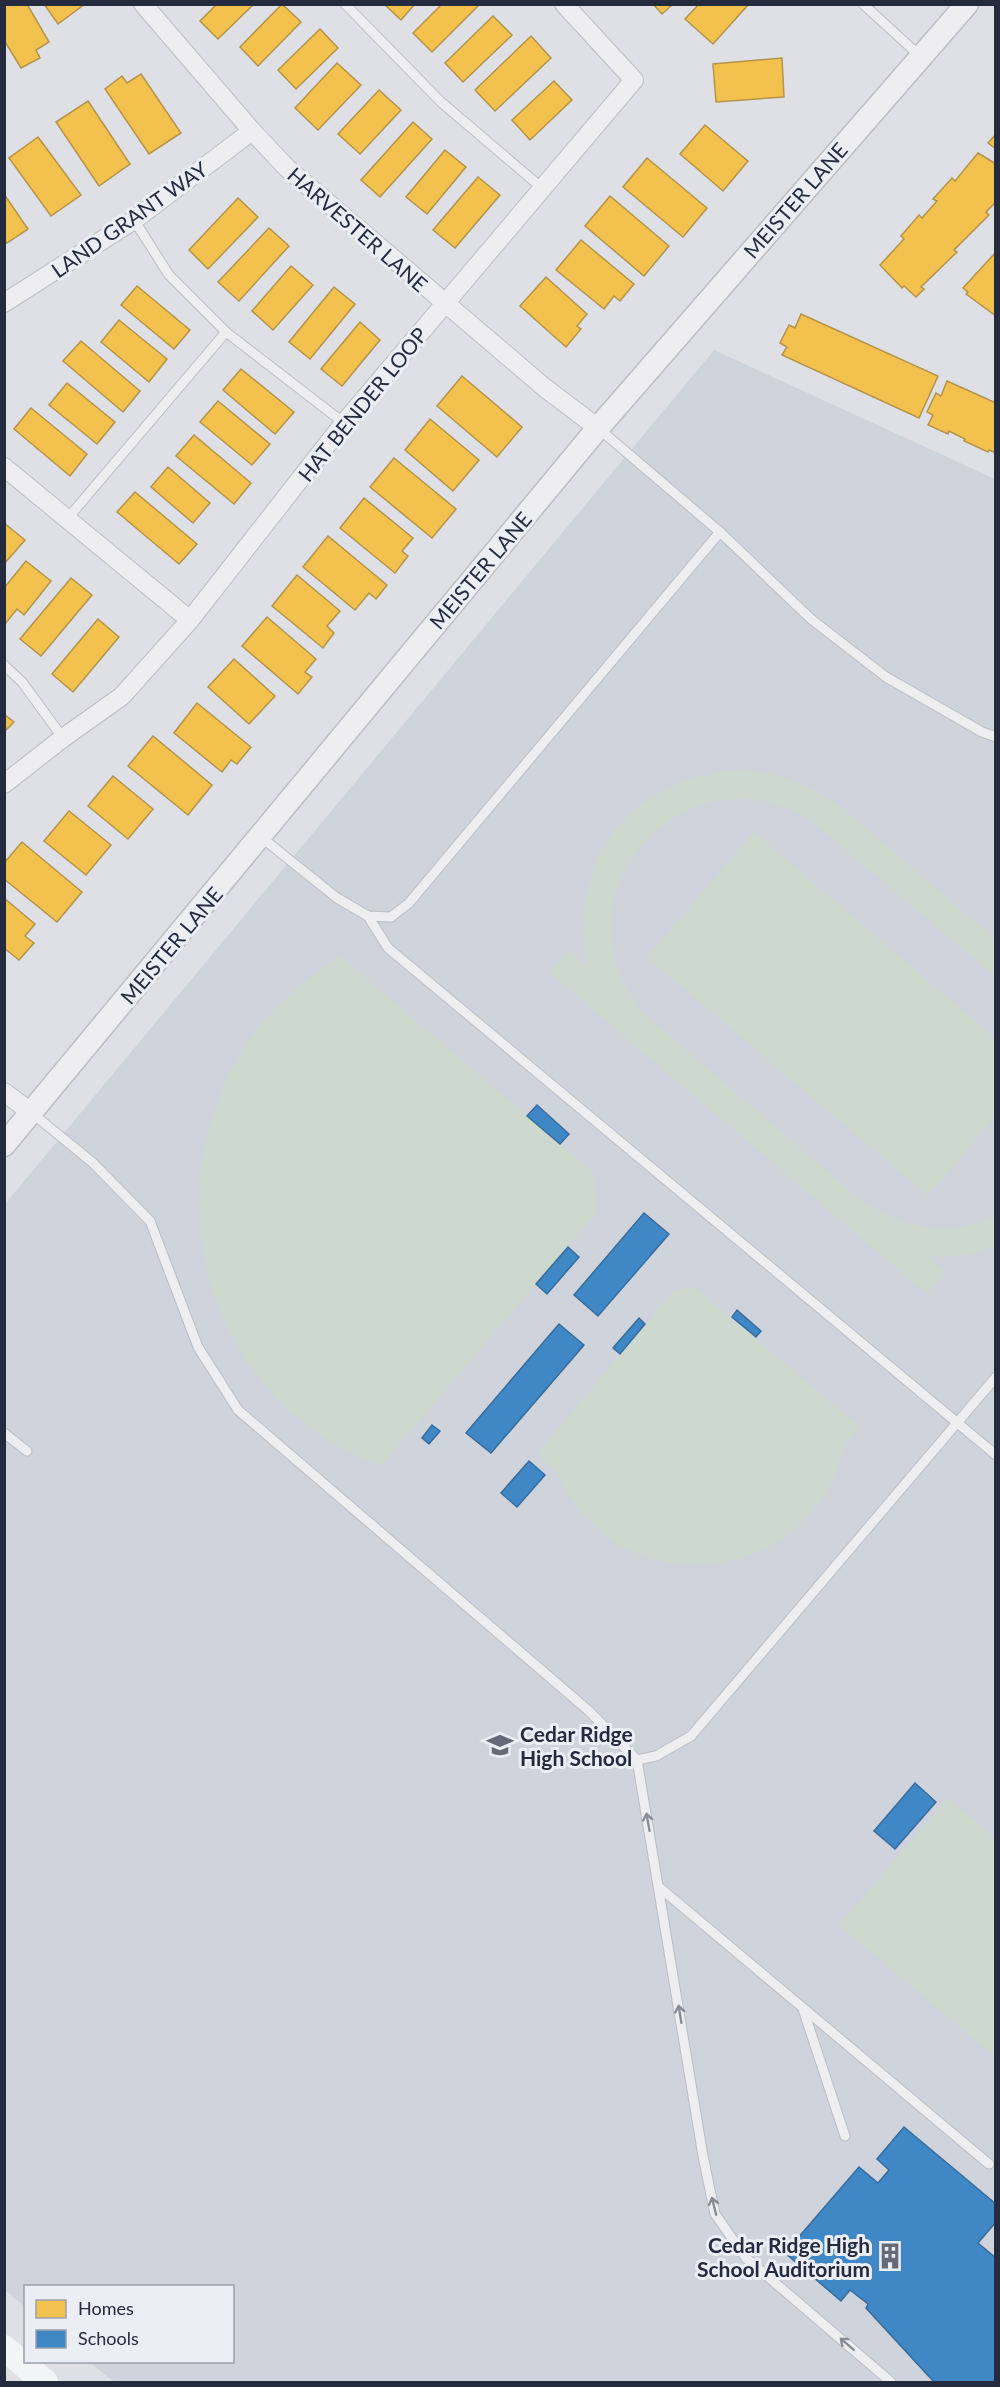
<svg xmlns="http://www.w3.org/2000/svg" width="1000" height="2387" font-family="Lato,sans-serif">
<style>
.built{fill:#cfd3dc}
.green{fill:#cdd9ce}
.homes{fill:#f2c14e;stroke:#b4944a;stroke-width:1.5}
.schools{fill:#3f88c5;stroke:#376c9d;stroke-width:1.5}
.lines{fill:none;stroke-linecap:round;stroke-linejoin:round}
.service-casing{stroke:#bcbec3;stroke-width:11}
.minor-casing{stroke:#bcbec3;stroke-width:20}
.tertiary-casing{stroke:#bcbec3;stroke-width:25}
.service{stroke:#eeeef1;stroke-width:9}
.minor{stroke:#eeeef1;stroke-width:18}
.tertiary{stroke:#eeeef1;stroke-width:22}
.secondary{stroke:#f3f4f5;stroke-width:26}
.oneway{stroke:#898c98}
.labels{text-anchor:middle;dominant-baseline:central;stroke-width:6;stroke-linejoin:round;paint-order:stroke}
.street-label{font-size:21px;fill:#242b3f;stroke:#ebeef5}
.poi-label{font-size:21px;font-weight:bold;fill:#242b3f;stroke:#ebeef5;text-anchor:start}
</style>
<rect width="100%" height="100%" fill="#dee0e5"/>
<!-- built -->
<path class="built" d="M714 350 995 479V2382H114L89 2362H232V2286H26L25 2307 5 2290V1204Z"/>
<!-- green -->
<g class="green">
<path d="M728 770C775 771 805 781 843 808L995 939V976L808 818C784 806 758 797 730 799 653 806 595 882 615 959 620 978 630 995 641 1011L857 1197C897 1226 949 1240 995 1216V1248C973 1255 952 1256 928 1257L946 1273 927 1294 549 972 568 951 587 966C569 861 624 787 728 770Z"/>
<path d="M754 832 995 1038V1117L928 1196 647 957Z"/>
<path d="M340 956 594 1173 596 1213 381 1466C215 1404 152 1214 236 1061 260 1016 299 985 340 956Z"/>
<path d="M695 1288 860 1427C855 1433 846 1441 844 1449 838 1465 835 1481 825 1495 815 1509 804 1522 791 1532 742 1573 658 1576 608 1537 591 1523 576 1508 565 1489 561 1483 559 1475 554 1469 550 1464 542 1459 537 1454L674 1290Z"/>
<path d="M948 1798 995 1838V2057L839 1925Z"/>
</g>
<!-- homes -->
<g class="homes">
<path d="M4 4H27L49 42 36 50 40 58 21 68 4 40Z"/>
<path d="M44 4H85L58 24Z"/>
<path d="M217 4H254L218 39 200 21Z"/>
<path d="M282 4 301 22 258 66 240 47Z"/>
<path d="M384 4H415L401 20Z"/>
<path d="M442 4H480L432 52 413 33Z"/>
<path d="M653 4H673L662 14Z"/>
<path d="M699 4H749L713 44 685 19Z"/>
<path d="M493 16 512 35 463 82 445 63Z"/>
<path d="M320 29 338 48 296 89 278 70Z"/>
<path d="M531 36 551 58 495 111 475 90Z"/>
<path d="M782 58 784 97 716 102 713 64Z"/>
<path d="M337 63 361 85 318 130 295 108Z"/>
<path d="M141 74 181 133 149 154 105 89 122 76 127 83Z"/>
<path d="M554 81 572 100 530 140 512 120Z"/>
<path d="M379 90 401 110 360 154 338 134Z"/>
<path d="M88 101 130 164 99 186 56 122Z"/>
<path d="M413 122 432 139 380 197 361 180Z"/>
<path d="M705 125 748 161 723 191 680 154Z"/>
<path d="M996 134V149L988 143Z"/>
<path d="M38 137 81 195 51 216 9 158Z"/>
<path d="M445 150 466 167 427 214 406 197Z"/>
<path d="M978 153 996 164V202L986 212 989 215 954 250 957 252 921 287 924 289 916 297 904 286 902 288 880 265 904 239 901 236 919 215 922 218 937 201 933 199 952 178 955 181Z"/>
<path d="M647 158 707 208 683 237 623 187Z"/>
<path d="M478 177 500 195 455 248 433 230Z"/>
<path d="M4 194 28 229 7 243 4 240Z"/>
<path d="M610 196 669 246 644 276 585 226Z"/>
<path d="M238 198 258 217 208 269 189 250Z"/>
<path d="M269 228 289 246 239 301 218 282Z"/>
<path d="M581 240 634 284 620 301 614 296 604 309 556 270Z"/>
<path d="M996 252V316L966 294 968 292 963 288Z"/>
<path d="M291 266 313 285 273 330 252 311Z"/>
<path d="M546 277 587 314 577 326 581 329 566 347 520 306Z"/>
<path d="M137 286 190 330 174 349 121 305Z"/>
<path d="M334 287 355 304 310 359 289 342Z"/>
<path d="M801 314 938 376 919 418 782 355 787 347 780 343 789 325 795 328Z"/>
<path d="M119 320 167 359 149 382 101 342Z"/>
<path d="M360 322 380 340 342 386 321 369Z"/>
<path d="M81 341 140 391 123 412 63 361Z"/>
<path d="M241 369 294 412 275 434 223 390Z"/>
<path d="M462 376 522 427 497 457 437 406Z"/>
<path d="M947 381 996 403V453L989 450 988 452 964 441 965 439 949 431 948 434 928 425 933 415 927 412 936 393 941 396Z"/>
<path d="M67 383 115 422 97 444 49 405Z"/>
<path d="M218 401 270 444 252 465 200 422Z"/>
<path d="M31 408 87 454 70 476 14 429Z"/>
<path d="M430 419 479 460 453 491 405 450Z"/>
<path d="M194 435 251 483 234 504 176 456Z"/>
<path d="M394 458 456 509 432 538 370 487Z"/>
<path d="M168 467 210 503 193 523 151 487Z"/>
<path d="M135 492 197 544 179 564 117 512Z"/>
<path d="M364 498 413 538 402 551 408 556 395 573 340 528Z"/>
<path d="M4 523 25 540 4 564Z"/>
<path d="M328 536 387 585 376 599 369 593 355 610 303 567Z"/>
<path d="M26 561 51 581 24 615 17 609 5 624 4 588Z"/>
<path d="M297 575 340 611 327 626 334 633 323 648 272 606Z"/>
<path d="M71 578 92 595 41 656 20 639Z"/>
<path d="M267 617 316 659 305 672 312 677 298 694 242 646Z"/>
<path d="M98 619 119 637 73 692 52 674Z"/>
<path d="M234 659 275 696 249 724 208 687Z"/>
<path d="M197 703 251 747 237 764 231 760 222 772 174 733Z"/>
<path d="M4 714 14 722 4 732Z"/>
<path d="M153 736 212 785 188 815 128 766Z"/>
<path d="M113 776 153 809 128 839 88 806Z"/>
<path d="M69 811 111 845 86 875 44 841Z"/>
<path d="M22 842 82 892 57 922 4 879V863Z"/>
<path d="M4 898 35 924 25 936 34 943 19 960 4 948Z"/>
</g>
<!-- schools -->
<g class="schools">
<path d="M537 1105 569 1134 560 1144 527 1116Z"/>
<path d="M644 1213 669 1234 598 1316 574 1295Z"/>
<path d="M568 1247 579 1257 547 1294 536 1284Z"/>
<path d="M737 1310 761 1331 756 1337 732 1317Z"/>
<path d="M639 1318 645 1324 620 1354 613 1348Z"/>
<path d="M559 1324 584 1345 491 1453 466 1433Z"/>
<path d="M432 1425 440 1431 429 1444 422 1438Z"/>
<path d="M529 1461 545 1475 517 1507 501 1493Z"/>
<path d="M915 1783 936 1802 895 1849 874 1831Z"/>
<path d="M904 2127 996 2204V2222L978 2243 996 2258V2382H934L866 2308 868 2304 850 2290 841 2301 785 2253 859 2167 878 2183 889 2170 877 2159Z"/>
</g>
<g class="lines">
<!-- service casing -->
<g class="service-casing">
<g id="service">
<path d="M345 4 441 102 542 188"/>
<path d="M863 4 921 57"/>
<path d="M134 220 169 275 226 332 344 423"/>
<path d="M598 428 720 532 811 619 886 677 982 732 996 737"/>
<path d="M68 518 226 332"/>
<path d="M4 665 22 682 63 738"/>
<path d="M261 837 337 898 368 916 391 917 409 903 720 532"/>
<path d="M368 916 388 948 996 1455"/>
<path d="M32 1113 93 1163 150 1221 198 1347 238 1410 589 1711 637 1760 703 2156 715 2214 746 2258 891 2382"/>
<path d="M4 1433 27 1451"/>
<path d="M637 1760 656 1756 691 1736 996 1377"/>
<path d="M659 1887 989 2164"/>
<path d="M803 2009 845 2136"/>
</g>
</g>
<!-- minor casing -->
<g class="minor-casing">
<g id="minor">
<path d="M143 4 252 131 287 168 545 388 598 428"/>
<path d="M4 303 134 220 252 131"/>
<path d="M4 467 190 620"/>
<path d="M4 784 63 738 122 696 190 620 344 423 634 80 564 4"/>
<path d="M4 1092 32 1113"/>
</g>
</g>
<!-- tertiary casing -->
<g class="tertiary-casing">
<path id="tertiary" d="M4 1145 598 428 967 4"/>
</g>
<!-- service -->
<use href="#service" class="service"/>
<!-- minor -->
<use href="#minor" class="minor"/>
<!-- tertiary -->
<use href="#tertiary" class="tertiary"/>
<!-- secondary -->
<path class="secondary" d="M4 2348 45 2382"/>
</g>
<!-- one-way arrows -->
<defs><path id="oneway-shaft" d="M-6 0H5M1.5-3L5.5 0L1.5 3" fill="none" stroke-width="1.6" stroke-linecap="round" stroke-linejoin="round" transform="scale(1.5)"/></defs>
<g class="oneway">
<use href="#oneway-shaft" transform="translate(648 1822) rotate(-100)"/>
<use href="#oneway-shaft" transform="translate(680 2014) rotate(-99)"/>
<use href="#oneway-shaft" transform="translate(714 2206) rotate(-104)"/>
<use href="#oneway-shaft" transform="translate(847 2344) rotate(-139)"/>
</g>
<!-- icons -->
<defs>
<g id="school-bare" transform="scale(2.07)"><path d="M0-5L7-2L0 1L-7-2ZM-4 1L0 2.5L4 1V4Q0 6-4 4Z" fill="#656a79" stroke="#ebeef5" stroke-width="2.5" paint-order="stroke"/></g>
<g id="building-bare" transform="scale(2.07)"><path d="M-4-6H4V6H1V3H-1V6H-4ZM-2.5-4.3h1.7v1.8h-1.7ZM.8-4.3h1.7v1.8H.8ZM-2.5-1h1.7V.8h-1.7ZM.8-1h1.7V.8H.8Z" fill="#656a79" stroke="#ebeef5" stroke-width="2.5" paint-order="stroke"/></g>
</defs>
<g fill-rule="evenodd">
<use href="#school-bare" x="500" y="1745"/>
<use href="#building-bare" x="890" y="2256"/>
</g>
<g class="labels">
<!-- street labels -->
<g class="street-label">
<text transform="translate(795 200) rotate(-49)">MEISTER LANE</text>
<text transform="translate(129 219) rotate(-35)">LAND GRANT WAY</text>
<text transform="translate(358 229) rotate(41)">HARVESTER LANE</text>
<text transform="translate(362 404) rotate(-51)">HAT BENDER LOOP</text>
<text transform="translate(480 570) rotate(-50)">MEISTER LANE</text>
<text transform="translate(171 945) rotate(-50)">MEISTER LANE</text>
</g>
<!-- poi labels -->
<g class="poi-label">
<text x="520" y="1733">Cedar Ridge<tspan x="520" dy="24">High School</tspan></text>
<text x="870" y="2244" text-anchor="end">Cedar Ridge High<tspan x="870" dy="24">School Auditorium</tspan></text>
</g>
</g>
<!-- border -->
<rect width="1000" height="2387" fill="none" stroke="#242b3f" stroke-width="12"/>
<!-- legend -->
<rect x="24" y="2285" width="210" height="78" fill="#ebeef5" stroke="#9ba0ac" stroke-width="1.5"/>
<rect x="36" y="2300" width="30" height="18" fill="#f2c14e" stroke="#9ba0ac" stroke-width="1.5"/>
<text x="78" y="2315" font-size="18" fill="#242b3f">Homes</text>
<rect x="36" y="2330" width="30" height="18" fill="#3f88c5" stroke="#9ba0ac" stroke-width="1.5"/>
<text x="78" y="2345" font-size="18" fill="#242b3f">Schools</text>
</svg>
